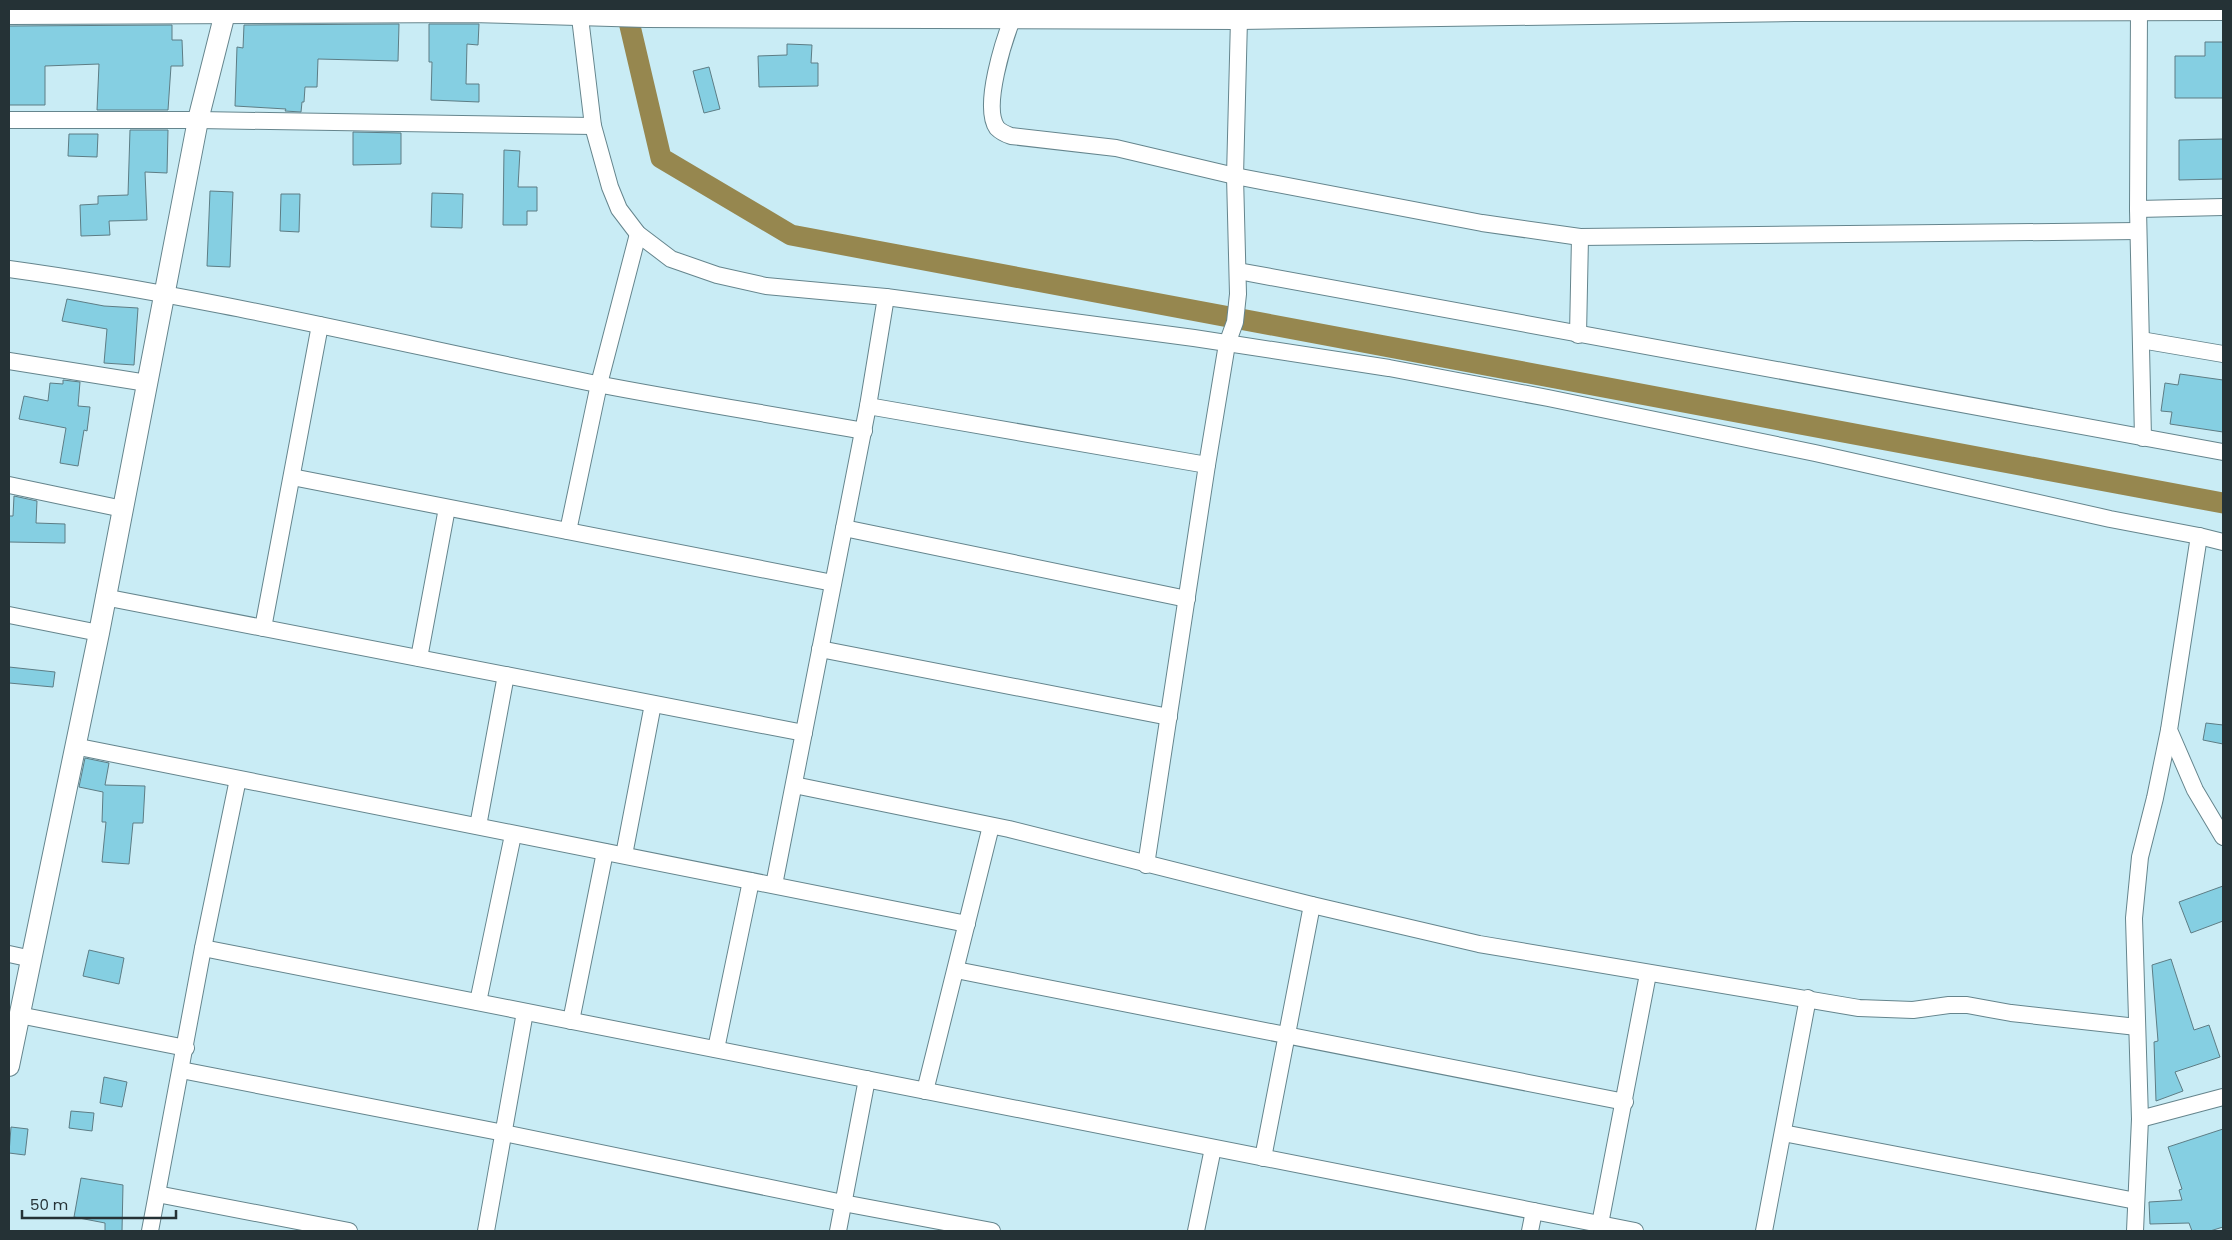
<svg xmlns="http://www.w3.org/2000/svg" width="2232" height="1240" font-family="Poppins,sans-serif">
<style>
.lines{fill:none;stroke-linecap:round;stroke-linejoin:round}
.canal{stroke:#96874f;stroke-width:21}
.building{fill:#85cfe2;stroke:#5d7d85}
.minor-casing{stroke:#65858d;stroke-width:18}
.tertiary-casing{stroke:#65858d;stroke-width:22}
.minor{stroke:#fff;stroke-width:16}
.tertiary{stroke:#fff;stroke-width:20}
</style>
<rect width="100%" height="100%" fill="#c9ecf5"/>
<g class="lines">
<!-- canal -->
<path class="canal" d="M626 9 661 158 791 235 2223 503"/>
</g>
<!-- building -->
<g class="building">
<path d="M399 24 398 61 318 59 317 87H305L304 102H302L301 112 285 111 286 109 235 106 237 47 243 48 244 25Z"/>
<path d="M429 24H479L478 45 467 44 466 84H479V102L431 100 432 62H429Z"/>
<path d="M172 25V40H182L183 66H171L168 110H97L99 64 45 66V105H9V26Z"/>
<path d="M2205 42H2223V98H2175V56H2205Z"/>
<path d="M787 44 812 45 811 63H818V86L759 87 758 56 787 55Z"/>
<path d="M709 67 720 109 704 113 693 71Z"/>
<path d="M130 130H168L167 173 145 172 147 220 109 221 110 235 81 236 80 205 98 204V196L128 195Z"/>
<path d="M353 132 401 133V164L353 165Z"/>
<path d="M69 134H98L97 157 68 156Z"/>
<path d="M2223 139V179L2179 180V140Z"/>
<path d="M504 150 520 151 518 187H537V211H527V225H503Z"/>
<path d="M210 191 233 192 230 267 207 266Z"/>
<path d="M432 193 463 194 462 228 431 227Z"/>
<path d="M281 194H300L299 232 280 231Z"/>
<path d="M67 299 104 306 138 308 134 365 104 363 107 329 62 321Z"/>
<path d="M2180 374 2223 380V432L2170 424 2172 412 2161 411 2165 383 2178 385Z"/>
<path d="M63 380 80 382 78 406 90 407 87 431 84 430 78 466 60 463 66 428 19 419 24 396 48 401 50 383 63 384Z"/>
<path d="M14 496 37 501 36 523 65 524V543L9 542V516H13Z"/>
<path d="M9 667 55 672 53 687 9 683Z"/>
<path d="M2206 723 2223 725V744L2203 740Z"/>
<path d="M85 758 109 763 105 785 145 786 143 823H133L129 864 102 862 106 822H102L103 792 79 787Z"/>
<path d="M2223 886V921L2191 933 2179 902Z"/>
<path d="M89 950 124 958 119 984 83 976Z"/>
<path d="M2171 959 2194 1030 2209 1025 2220 1057 2175 1072 2183 1091 2156 1101 2154 1042 2158 1041 2152 965Z"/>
<path d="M104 1077 127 1082 122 1107 100 1103Z"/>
<path d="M71 1111 94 1113 92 1131 69 1128Z"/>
<path d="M11 1127 28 1129 25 1155 9 1153Z"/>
<path d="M2223 1129V1227L2210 1231H2192L2189 1223 2150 1224 2149 1202 2182 1200 2179 1190 2182 1189 2168 1147Z"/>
<path d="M81 1178 123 1185 122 1231H105V1223L74 1217Z"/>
</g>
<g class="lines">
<!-- minor casing -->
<g class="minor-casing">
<g id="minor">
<path d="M579 9 593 126 610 187 619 209 638 234 671 259 717 275 766 286 886 297 1194 338 1389 368 1548 398 1815 453 2110 519 2199 536 2223 542"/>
<path d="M2139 10 2138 209 2143 438"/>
<path d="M1013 17C1004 40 982 107 997 128 1001 132 1005 134 1011 136L1116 148 1235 176 1482 223 1580 237 2138 231"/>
<path d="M9 120H198L593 126"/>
<path d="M2138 209 2223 207"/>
<path d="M9 269C206 296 401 344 597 384 685 401 775 415 864 431"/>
<path d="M1238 271 2223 452"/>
<path d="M1578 335 1580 237"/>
<path d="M2141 340 2223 354"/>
<path d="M9 361 147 383"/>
<path d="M868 406 1207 465"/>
<path d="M292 477 833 583"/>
<path d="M9 485 123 509"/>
<path d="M844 528 1187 599"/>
<path d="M568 531 599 384 638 234"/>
<path d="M2199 536 2169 730 2195 790 2223 837"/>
<path d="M104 597 804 733"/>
<path d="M9 615 99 633"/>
<path d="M263 628 320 325"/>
<path d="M820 649 1169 717"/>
<path d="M419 658 447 508"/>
<path d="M74 746 967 924"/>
<path d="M794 785 1009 829 1312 905 1479 944 1859 1008 1913 1010 1949 1005H1967L2011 1013 2137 1027"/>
<path d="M478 826 506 675"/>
<path d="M624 855 653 704"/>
<path d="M1146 865 1207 465 1227 344 1235 322 1238 294 1235 176 1239 19"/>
<path d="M774 885 868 406 886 297"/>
<path d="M203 948 1635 1231"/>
<path d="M9 954 32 959"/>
<path d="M956 970 1625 1102"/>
<path d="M478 1002 513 835"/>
<path d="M19 1015 186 1048"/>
<path d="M571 1021 605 852"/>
<path d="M716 1049 751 881"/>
<path d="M181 1070 504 1133 843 1203 992 1231"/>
<path d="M925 1091 991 826"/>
<path d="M2140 1119 2223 1097"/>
<path d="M1783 1133 2136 1201"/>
<path d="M1263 1158 1312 905"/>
<path d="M157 1194 349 1231"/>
<path d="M1600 1224 1648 974"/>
<path d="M150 1231 203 948 238 779"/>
<path d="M486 1231 525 1012"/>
<path d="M838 1231 867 1079"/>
<path d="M1196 1231 1213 1148"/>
<path d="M1530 1231 1534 1211"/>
<path d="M1764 1231 1808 998"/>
<path d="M2135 1231 2140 1119 2134 918 2140 857 2155 798 2169 730"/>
</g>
</g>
<!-- tertiary casing -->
<g class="tertiary-casing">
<g id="tertiary">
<path d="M9 14 472 12 646 17 1239 19 1795 11 2223 10"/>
<path d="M9 1066 99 633 198 120 225 13"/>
</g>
</g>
<!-- minor -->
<use href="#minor" class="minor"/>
<!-- tertiary -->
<use href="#tertiary" class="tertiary"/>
</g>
<!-- border -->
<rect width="2232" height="1240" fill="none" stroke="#253236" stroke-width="20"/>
<!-- scale -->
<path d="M22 1210v8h154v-8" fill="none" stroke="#253236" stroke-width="2.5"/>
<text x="30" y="1210" font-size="15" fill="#253236" stroke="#c9ecf5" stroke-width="4" paint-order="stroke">50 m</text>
</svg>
